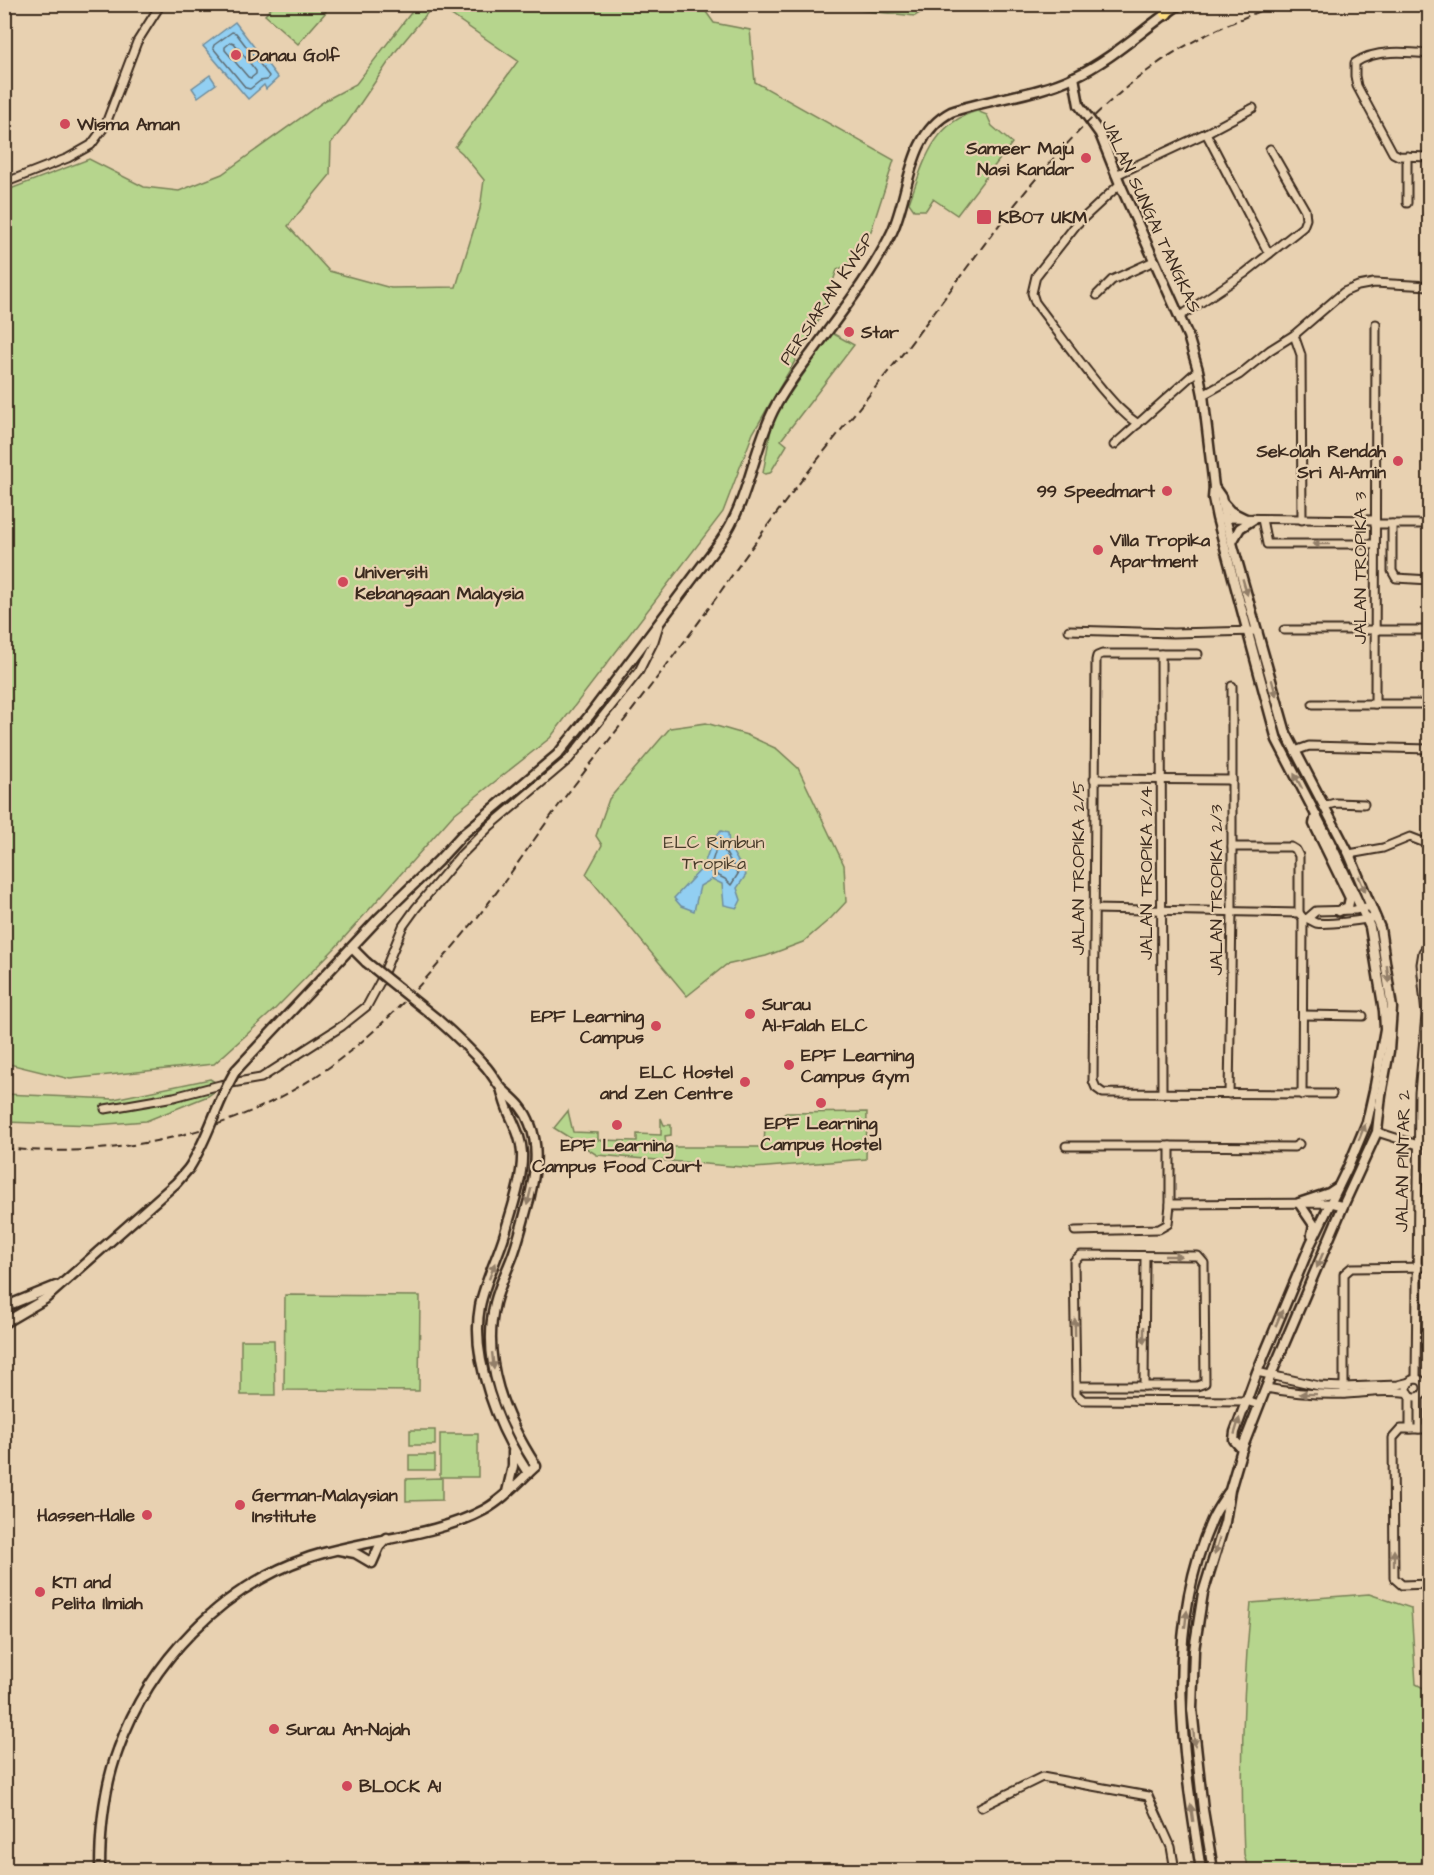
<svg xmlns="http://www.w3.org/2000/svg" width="1434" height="1875" font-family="'Architects Daughter',sans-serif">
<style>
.green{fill:#b6d58d;stroke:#788056;stroke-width:1.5}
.water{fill:#92cff2;stroke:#6f8d9d;stroke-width:1.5}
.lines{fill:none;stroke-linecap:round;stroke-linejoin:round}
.shore{stroke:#5e6c73;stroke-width:1.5}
.minor-casing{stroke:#3b2a1e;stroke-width:11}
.tertiary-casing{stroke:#3b2a1e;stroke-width:13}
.primary-casing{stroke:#3b2a1e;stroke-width:15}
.minor{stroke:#e8d1b1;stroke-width:7}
.tertiary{stroke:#e8d1b1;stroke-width:8}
.primary{stroke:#ffdf80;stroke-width:10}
.rail{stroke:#3b2a1e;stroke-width:2;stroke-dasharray:9 4.5;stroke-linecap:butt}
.tertiary-bridge-casing{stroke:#3b2a1e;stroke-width:13;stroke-linecap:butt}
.tertiary-bridge{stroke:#e8d1b1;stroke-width:8}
.oneway{fill:#927e68}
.poi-dot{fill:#d1495b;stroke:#e8d1b1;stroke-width:2}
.labels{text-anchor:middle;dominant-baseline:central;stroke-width:4.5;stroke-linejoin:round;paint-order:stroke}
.poi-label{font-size:18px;font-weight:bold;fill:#3b2a1e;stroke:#e8d1b1;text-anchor:start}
.street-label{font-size:18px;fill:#3b2a1e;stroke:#e8d1b1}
.park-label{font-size:18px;fill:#473b29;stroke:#e8d1b1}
</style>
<rect width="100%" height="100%" fill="#e8d1b1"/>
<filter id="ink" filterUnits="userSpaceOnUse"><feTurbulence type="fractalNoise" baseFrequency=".0167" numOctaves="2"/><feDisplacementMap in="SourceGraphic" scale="12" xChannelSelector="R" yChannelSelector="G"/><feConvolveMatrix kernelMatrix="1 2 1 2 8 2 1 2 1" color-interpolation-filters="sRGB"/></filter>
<g filter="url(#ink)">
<!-- green -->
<g class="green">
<path d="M275 4 317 5 326 12 298 44 265 15Z"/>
<path d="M417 5H434L396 51 347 123 331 143 330 175 288 226 329 271 391 288 456 287 480 209 484 180 462 153 455 147 518 61 437 5H701L714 23 750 30 755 82 894 160 871 231 853 262 837 270 819 320 753 433 723 512 550 738 454 814 335 948 275 1009 214 1064 70 1079 5 1063V191L89 159 144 187 179 191 222 174 326 100 356 84Z"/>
<path d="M809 5 932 4V5L915 16Z"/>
<path d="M977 111 987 115 992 126 1012 143 957 215 933 199 926 210H914L909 203C923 165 932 123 977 111Z"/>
<path d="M832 333 854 345 781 440 787 445 770 473 765 474 763 473 773 418Z"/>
<path d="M706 723 747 735 777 749 798 768 844 865 846 902 831 918 803 942 766 956 726 965 687 996 586 874 602 845 596 836 609 799 670 728Z"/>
<path d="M210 1079 215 1082V1091L208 1096 146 1121 95 1125 5 1122V1094L114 1099Z"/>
<path d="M568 1111 573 1132 598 1133V1140L637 1141V1134L661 1135V1118L664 1125H671V1135L665 1136 666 1147H764L765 1126 786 1113 867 1112 866 1159 754 1168 597 1155 554 1128Z"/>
<path d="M285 1295 420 1296 419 1391 284 1390Z"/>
<path d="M241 1340H274L275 1395H241Z"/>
<rect x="410" y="1430" width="25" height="15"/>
<rect x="440" y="1434" width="38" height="43"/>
<rect x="409" y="1455" width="26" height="15"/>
<path d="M442 1478V1500L406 1501V1479Z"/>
<path d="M1369 1594 1411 1608 1416 1684 1429 1691V1833L1419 1870H1248L1244 1854C1240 1770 1243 1687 1251 1603Z"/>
</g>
<!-- water -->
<g class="water">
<path d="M235 22 278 78 266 89 264 85 248 99 203 46Z"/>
<path d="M210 75 216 84 198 97 192 88Z"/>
<path d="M721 831 728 833 729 846 746 875 737 888 741 900 737 908 724 905 722 884 712 879 700 886 694 911 681 906 674 898 703 867 713 839Z"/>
</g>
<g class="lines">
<!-- shore -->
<g class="shore">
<path d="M232 32 236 33 269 76 267 80 260 81 250 89 246 88 213 48 214 45Z"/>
<path d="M231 42 234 43 256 71V74L251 78 248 77 225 50V47Z"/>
<path d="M721 845 738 874 731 885 725 879 709 871 717 846Z"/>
</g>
<!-- minor casing -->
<g class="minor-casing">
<g id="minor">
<path d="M1430 54C1407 52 1374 49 1355 63V76L1357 86 1393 153 1399 156 1430 157"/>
<path d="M1206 133 1269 254"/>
<path d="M1407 156V203"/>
<path d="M1116 175 1206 133 1253 108"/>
<path d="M4 183 68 158 91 145 105 126 137 42 161 4"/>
<path d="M1120 184 1076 225 1036 276 1032 293 1035 302C1057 331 1078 360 1101 388 1113 402 1123 414 1138 424"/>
<path d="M1097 295 1112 280 1154 261"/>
<path d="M1179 317 1245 273 1303 227 1306 219 1305 210 1270 149"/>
<path d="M1294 335 1301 355 1302 520"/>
<path d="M1203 395 1239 375 1270 350 1294 335 1344 292 1358 286 1374 283 1430 286"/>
<path d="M1114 445 1198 370"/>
<path d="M1222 518 1375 520"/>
<path d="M1262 519 1267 544H1375"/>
<path d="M1375 524H1430"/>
<path d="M1392 524V571L1396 578 1430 580"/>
<path d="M1069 630 1173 633 1258 631"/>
<path d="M1284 630H1430"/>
<path d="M1161 654 1162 1093"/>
<path d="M1198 654H1102L1097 656 1096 660 1093 1081 1096 1088 1103 1093 1332 1094"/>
<path d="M1313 704H1430"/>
<path d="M1375 704 1376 324"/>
<path d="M1295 751 1309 746 1430 749"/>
<path d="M1094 779 1232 780"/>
<path d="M1324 806 1335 803 1364 804"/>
<path d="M1232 847H1291L1296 850 1299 856V913"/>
<path d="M1349 854 1383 848 1410 837 1428 844"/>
<path d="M1093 909 1299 913 1303 918C1309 918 1311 921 1316 923 1326 925 1367 920 1376 917"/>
<path d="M1308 918 1316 911 1355 910 1371 906"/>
<path d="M1303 1015 1363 1016"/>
<path d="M1229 1094 1232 912V686"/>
<path d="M1302 1095 1303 918"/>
<path d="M105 1109 174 1097 220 1085 261 1078 342 1026 367 1006 380 982 403 926 416 908 459 857 490 826 569 759 639 671 654 641 659 625"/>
<path d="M1377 1132 1418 1145"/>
<path d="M1299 1144 1294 1147 1170 1146V1204L1331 1203 1343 1206"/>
<path d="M1066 1146H1170"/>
<path d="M1075 1231 1159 1229 1168 1224 1170 1204"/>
<path d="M1257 1372 1319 1386 1344 1387 1398 1385 1410 1382"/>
<path d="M1416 1379 1419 1093 1426 1015 1421 964 1423 952 1427 946H1430"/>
<circle cx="1416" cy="1388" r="9"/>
<path d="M1076 1386H1197L1205 1383 1204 1263 1198 1256 1081 1255 1074 1261 1076 1386V1394L1083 1400 1246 1401 1259 1405"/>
<path d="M1144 1386 1145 1256"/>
<path d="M1266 1388C1292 1393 1319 1395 1347 1394 1367 1393 1388 1389 1409 1393"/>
<path d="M1344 1394V1274L1351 1268 1430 1267"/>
<path d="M1419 1397V1429"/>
<path d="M1410 1429V1395"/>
<path d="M1430 1429H1401L1393 1438 1394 1578 1402 1585 1430 1584"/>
<path d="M981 1807 1042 1777 1148 1796 1171 1847 1175 1870"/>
</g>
</g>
<!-- tertiary casing -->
<g class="tertiary-casing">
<g id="tertiary">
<path d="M1074 77 1079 105 1100 134 1120 184 1188 336 1198 370 1203 395 1214 487 1213 498 1217 518 1277 740 1329 840 1370 927 1384 1011 1385 1029 1374 1091 1367 1122 1349 1165 1311 1243 1257 1372 1235 1432 1234 1440 1242 1449"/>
<path d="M1222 502 1230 511 1246 519"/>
<path d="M1232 542 1240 528 1254 519"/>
<path d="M1316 815 1314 824 1350 898 1348 907 1339 911"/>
<path d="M352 948 366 962"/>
<path d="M236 1070 378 919 438 861 462 835 557 755 589 716 720 542C748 503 752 454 773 411 783 391 797 372 811 354 839 315 871 276 892 232 910 193 907 135 951 112 991 98 1034 96 1074 77 1113 59 1144 28 1180 4"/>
<path d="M501 1088C503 1095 505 1103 508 1110 514 1125 521 1136 522 1153 523 1179 512 1208 505 1233 498 1257 485 1281 480 1306 470 1360 499 1429 528 1473"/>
<path d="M1312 1234 1314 1225 1299 1203 1329 1193 1338 1187"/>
<path d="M4 1307 56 1286"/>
<path d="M4 1323 45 1299 176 1183 189 1168"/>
<path d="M507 1492 513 1466V1452"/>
<path d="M339 1550 355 1553 372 1563 379 1547 387 1538"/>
<path d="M100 1870C100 1831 104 1787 118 1750 149 1662 221 1587 310 1557 365 1539 434 1537 484 1510 504 1499 519 1481 536 1466 505 1418 481 1362 495 1303 499 1286 508 1269 514 1252 520 1235 524 1217 529 1200 535 1174 540 1149 530 1124 524 1107 514 1100 502 1089 496 1082 492 1074 486 1067 471 1050 454 1034 437 1019"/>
<path d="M1201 1870C1183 1756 1163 1630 1212 1520 1216 1510 1223 1501 1228 1493"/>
<path d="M1213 1870 1203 1810 1192 1709 1194 1650 1203 1593 1225 1522 1230 1490 1242 1449 1271 1375 1343 1206 1377 1132 1381 1095 1389 1051 1392 1008 1380 928 1349 854 1286 733 1225 518 1221 497 1214 487"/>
</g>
</g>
<!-- primary casing -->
<g class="primary-casing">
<path id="primary" d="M1166 14 1173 4"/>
</g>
<!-- minor -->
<use href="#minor" class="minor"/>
<!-- tertiary -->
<use href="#tertiary" class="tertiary"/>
<!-- primary -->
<use href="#primary" class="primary"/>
<!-- rail -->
<path class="rail" d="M4 1148C124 1161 255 1129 349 1052 393 1017 431 974 467 930 503 887 534 838 568 793 610 739 652 685 693 630 723 589 751 547 782 506 821 454 863 403 904 352 982 251 1051 139 1157 64 1193 38 1235 21 1277 4"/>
<!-- tertiary-bridge casing -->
<g class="tertiary-bridge-casing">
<g id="tertiary-bridge">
<path d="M366 962 437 1019"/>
<path d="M189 1168C209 1137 217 1101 236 1070"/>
</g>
</g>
<!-- tertiary-bridge -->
<use href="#tertiary-bridge" class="tertiary-bridge"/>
</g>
<!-- one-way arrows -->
<defs><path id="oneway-solid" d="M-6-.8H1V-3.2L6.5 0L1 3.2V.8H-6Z" transform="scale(1.5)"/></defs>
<g class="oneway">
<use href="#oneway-solid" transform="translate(1321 544) rotate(-180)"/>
<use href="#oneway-solid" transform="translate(1245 587) rotate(74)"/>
<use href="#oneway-solid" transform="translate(1274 688) rotate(75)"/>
<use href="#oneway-solid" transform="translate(1298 781) rotate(-118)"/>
<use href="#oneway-solid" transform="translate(1362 884) rotate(67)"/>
<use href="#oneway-solid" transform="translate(1388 974) rotate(82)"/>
<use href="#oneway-solid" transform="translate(1362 1132) rotate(-68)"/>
<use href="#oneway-solid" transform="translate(529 1197) rotate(104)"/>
<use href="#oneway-solid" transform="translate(1173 1256)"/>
<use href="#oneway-solid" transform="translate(1320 1260) rotate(113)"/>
<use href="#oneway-solid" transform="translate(492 1271) rotate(-70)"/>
<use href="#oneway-solid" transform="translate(1279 1318) rotate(-67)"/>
<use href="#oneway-solid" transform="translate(1075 1327) rotate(-91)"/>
<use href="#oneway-solid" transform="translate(1144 1335) rotate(90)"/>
<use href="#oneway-solid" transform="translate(493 1361) rotate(84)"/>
<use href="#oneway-solid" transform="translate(1308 1394) rotate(-179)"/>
<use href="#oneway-solid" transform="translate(1237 1426) rotate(-73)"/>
<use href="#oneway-solid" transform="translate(1217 1546) rotate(108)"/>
<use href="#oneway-solid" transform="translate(1394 1558) rotate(-90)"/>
<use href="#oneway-solid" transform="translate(1186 1619) rotate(-83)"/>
<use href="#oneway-solid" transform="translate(1194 1738) rotate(85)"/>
<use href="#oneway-solid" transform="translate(1192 1813) rotate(-98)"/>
</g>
</g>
<!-- markers -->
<g class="poi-dot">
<circle cx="236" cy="55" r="6"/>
<circle cx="65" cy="124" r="6"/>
<circle cx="1086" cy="158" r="6"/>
<rect x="976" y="209" width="16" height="16" rx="3"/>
<circle cx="849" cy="332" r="6"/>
<circle cx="1398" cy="461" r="6"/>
<circle cx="1167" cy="491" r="6"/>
<circle cx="1098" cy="550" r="6"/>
<circle cx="343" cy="582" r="6"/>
<circle cx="750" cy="1014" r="6"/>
<circle cx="656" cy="1026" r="6"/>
<circle cx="789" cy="1065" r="6"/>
<circle cx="745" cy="1082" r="6"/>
<circle cx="821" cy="1103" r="6"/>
<circle cx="617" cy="1125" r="6"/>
<circle cx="240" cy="1505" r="6"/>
<circle cx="147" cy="1515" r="6"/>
<circle cx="40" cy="1592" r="6"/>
<circle cx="274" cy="1729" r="6"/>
<circle cx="347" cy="1786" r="6"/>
</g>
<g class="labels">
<!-- poi labels -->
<g class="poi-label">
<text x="248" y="55">Danau Golf</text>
<text x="77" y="124">Wisma Aman</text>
<text x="1074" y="148" text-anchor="end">Sameer Maju<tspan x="1074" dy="21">Nasi Kandar</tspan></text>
<text x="998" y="217">KB07 UKM</text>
<text x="861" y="332">Star</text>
<text x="1386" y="451" text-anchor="end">Sekolah Rendah<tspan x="1386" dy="21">Sri Al-Amin</tspan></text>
<text x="1155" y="491" text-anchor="end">99 Speedmart</text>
<text x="1110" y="540">Villa Tropika<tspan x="1110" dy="21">Apartment</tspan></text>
<text x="355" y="572">Universiti<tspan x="355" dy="21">Kebangsaan Malaysia</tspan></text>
<text x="762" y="1004">Surau<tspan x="762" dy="21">Al-Falah ELC</tspan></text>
<text x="644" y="1016" text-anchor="end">EPF Learning<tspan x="644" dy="21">Campus</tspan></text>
<text x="801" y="1055">EPF Learning<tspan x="801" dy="21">Campus Gym</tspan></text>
<text x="733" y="1072" text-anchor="end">ELC Hostel<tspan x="733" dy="21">and Zen Centre</tspan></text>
<text x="821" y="1123" text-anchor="middle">EPF Learning<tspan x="821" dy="21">Campus Hostel</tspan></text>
<text x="617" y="1145" text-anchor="middle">EPF Learning<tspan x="617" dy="21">Campus Food Court</tspan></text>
<text x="252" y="1495">German-Malaysian<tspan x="252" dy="21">Institute</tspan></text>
<text x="135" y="1515" text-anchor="end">Hassen-Halle</text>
<text x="52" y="1582">KT1 and<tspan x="52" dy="21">Pelita Ilmiah</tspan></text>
<text x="286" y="1729">Surau An-Najah</text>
<text x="359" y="1786">BLOCK A1</text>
</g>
<!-- street labels -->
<g class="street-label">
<text transform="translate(1151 216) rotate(65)">JALAN SUNGAI TANGKAS</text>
<text transform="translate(827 299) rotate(-56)">PERSIARAN KWSP</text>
<text transform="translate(1360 568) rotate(-90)">JALAN TROPIKA 3</text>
<text transform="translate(1078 868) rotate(-90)">JALAN TROPIKA 2/5</text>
<text transform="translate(1146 873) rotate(-90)">JALAN TROPIKA 2/4</text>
<text transform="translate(1216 890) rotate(-90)">JALAN TROPIKA 2/3</text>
<text transform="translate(1403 1161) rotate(-89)">JALAN PINTAR 2</text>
</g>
<!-- park labels -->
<g class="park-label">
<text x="714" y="842">ELC Rimbun<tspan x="714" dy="21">Tropika</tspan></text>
</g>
</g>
<!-- margin -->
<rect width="1434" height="1875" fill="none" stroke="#e8d1b1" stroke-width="24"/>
<rect x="12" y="12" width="1410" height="1851" fill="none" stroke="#3b2a1e" stroke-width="2" filter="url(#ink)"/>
</svg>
